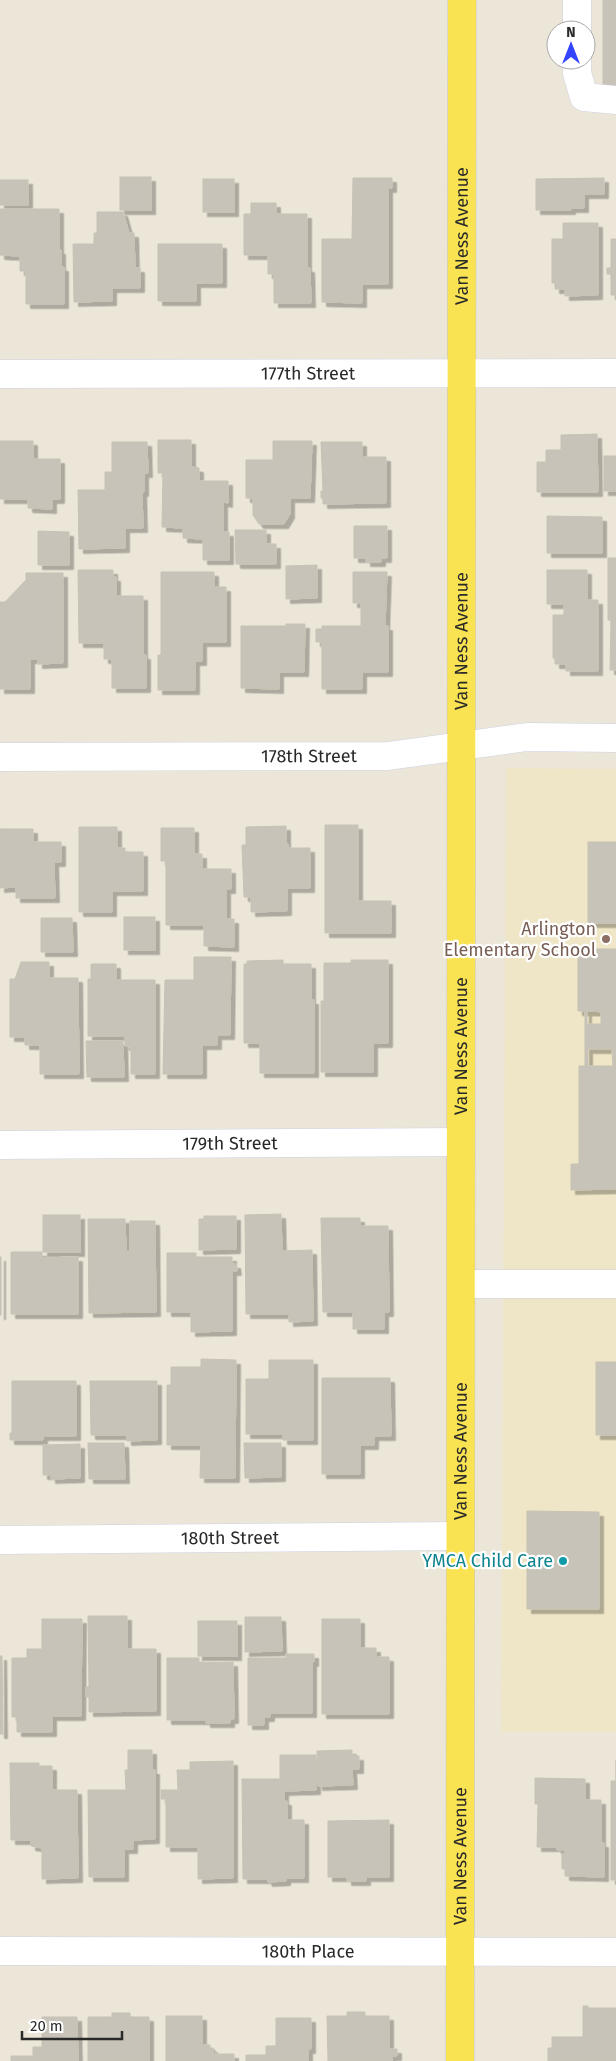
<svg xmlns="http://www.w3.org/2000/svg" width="616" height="2061" font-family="'Fira Sans',sans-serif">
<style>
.education{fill:#efe6c7}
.building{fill:#c7c3b9;stroke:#c7c2b3;filter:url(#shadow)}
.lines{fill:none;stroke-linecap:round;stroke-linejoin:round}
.minor-casing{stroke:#cfd0e3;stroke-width:29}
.major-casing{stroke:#c7c7c7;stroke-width:29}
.minor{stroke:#fff;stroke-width:28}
.major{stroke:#f9e352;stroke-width:28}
.education-dot{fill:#8d6e63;stroke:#fff;stroke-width:2}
.culture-dot{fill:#0f9aa8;stroke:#fff;stroke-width:2}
.labels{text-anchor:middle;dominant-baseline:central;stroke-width:4.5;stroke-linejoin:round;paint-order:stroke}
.street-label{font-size:18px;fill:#292929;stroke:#fff}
.education-label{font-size:18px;fill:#785e54;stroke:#fff;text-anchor:end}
.culture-label{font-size:18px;fill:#0d838f;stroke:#fff;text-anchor:end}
</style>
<defs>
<filter id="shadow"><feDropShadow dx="4.5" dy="4.5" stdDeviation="0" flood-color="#0004"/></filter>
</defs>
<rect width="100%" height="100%" fill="#ece6d9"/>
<!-- education -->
<path class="education" d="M506 768 616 769V1732H501Z"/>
<!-- building -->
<g class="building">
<rect x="603" y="0" width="13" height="86"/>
<rect x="120" y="177" width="31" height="33"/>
<path d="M353 178H392V188H388V284H362V303L322 302V239H352Z"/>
<path d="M604 178V194H584V208H571V210H536V179Z"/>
<rect x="203" y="179" width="31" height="33"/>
<rect x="0" y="180" width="28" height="25"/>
<path d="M251 203H276V214H307V268H310L311 303H274V274H268V255H244V214H251Z"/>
<path d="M0 209H59V250H61V267H64V304H26V271H20V256L0 255Z"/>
<path d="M97 212H123L129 233H134L135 268H140V288H112V301L74 302 73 244H94V233H97Z"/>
<path d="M563 223H598V295L565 296V289H555V283H552V239H563Z"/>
<path d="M611 239H616V295H611V274H607V268H611Z"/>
<path d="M158 244H222V283H196V301H158Z"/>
<path d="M597 434 598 492H537V462H546V450H561V435Z"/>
<path d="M158 440H191V467L199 468V481H228V503L223 502V532H229V560H203V539L183 538V528L162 527 163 473H158Z"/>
<path d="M0 441H33V459H60V499H52V509L28 508V499H0Z"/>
<path d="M273 441H312L310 498H290V514L284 524H259L253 515V498H246V460H273Z"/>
<path d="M112 442H147L148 473H144V492H142L143 528H125V548L79 549 78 490H105V472H112Z"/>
<path d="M321 442H362V457H386V503L323 504V498H321V491H323Z"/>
<rect x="604" y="456" width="12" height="35"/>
<path d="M547 516 602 517V553H547Z"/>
<path d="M354 526H387V558H381V562H366V558H354Z"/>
<path d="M235 530H266V544H276V564H236Z"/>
<path d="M38 531 69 532V565H38Z"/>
<path d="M608 558H616V670H610L611 620H608Z"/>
<path d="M317 565V598L286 599V566Z"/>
<path d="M78 570H113V577H116V596H143V655H146V688H112V659H104V643H79Z"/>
<path d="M547 570H587V600H598V671H566V664H555V658H553V615H564V604H547Z"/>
<path d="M161 572H214V587H226V642H202V661H195V690H158V655H161Z"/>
<path d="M353 572H387L385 626H388V672H362V689H322V642H316V629H322V626H361V603H353Z"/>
<path d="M26 573H63V663L38 664V659H30V689H0V602H5L26 580Z"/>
<path d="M286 624H305L304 672H279V689L241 688V626H286Z"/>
<path d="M325 825H358V901H391V933H325Z"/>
<path d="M286 826V844H288V848H310V888H287V911L251 912V897H244L242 845H246V827Z"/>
<path d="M79 827H117V848H125V852H143V891H112V912H79Z"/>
<path d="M161 828H194V854H202V869H231V889H226V919H234V947L204 946V925H166V861H161Z"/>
<path d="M0 829H33V842H61V862H54L55 898H16V887L0 888Z"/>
<rect x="588" y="842" width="28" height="81"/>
<rect x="124" y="917" width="31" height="33"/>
<path d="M41 918H72L73 952H41Z"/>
<path d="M578 949H616V1012L578 1011Z"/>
<path d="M194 957H231L230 1035H217V1045H202V1074H163L165 980H194Z"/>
<path d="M283 960V964H311V1000H314V1073H260V1043H244V964H247V961Z"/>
<path d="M351 960H388V1043H373V1072H321V1001H324V963H351Z"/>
<path d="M21 962H49V978H78L79 1074H40V1045H25V1037H10V979H15Z"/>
<path d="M91 964H116V980H155V1074H131V1047L125 1046V1036H88V979H91Z"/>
<path d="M585 1011H587V1024H601V1011L616 1012V1066H613L612 1049H588V1066H585Z"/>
<path d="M86 1041H123L124 1077H87Z"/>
<path d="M579 1066H616V1189L571 1190V1164H579Z"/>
<path d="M281 1214 282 1251 312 1250 313 1321 289 1322V1314H246L245 1215Z"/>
<rect x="43" y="1215" width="37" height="37"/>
<path d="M204 1216H236V1249L199 1250V1219H204Z"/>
<path d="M321 1218H360V1226H388L389 1312H384V1329H353V1312H323Z"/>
<path d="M88 1219H125L126 1251H130V1221H155L156 1312 89 1313Z"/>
<path d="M11 1252H42V1258L78 1257V1314H11Z"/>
<path d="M167 1253H196V1257H232V1264H236L237 1271H232V1331L191 1332V1312H167Z"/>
<rect x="0" y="1257" width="1" height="58"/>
<path d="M201 1359 236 1360 235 1478H200L201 1445H167V1385H171V1367H201Z"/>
<path d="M269 1360H313V1440H283V1434H246V1379H269Z"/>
<rect x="596" y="1362" width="20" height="73"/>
<path d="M322 1378H390L391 1436H374V1445H360V1474H322Z"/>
<path d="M12 1381H76V1436H43V1440H10V1433H12Z"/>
<path d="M90 1381H157V1440L127 1441V1435H91Z"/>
<path d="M88 1443H124L125 1479H89Z"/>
<path d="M244 1443H281V1477L245 1478Z"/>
<path d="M80 1444V1478L51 1479V1475H43V1445Z"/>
<path d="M527 1511 599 1512V1609H527Z"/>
<path d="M88 1616H127V1649H156V1711L89 1712V1697H86V1687H89Z"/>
<path d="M245 1617H281L282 1651 245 1652Z"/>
<path d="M42 1619H82L81 1716H52V1732H17V1717H12V1658H27V1649H42Z"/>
<path d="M322 1619H360V1648H376V1657H389V1714H322Z"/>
<rect x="198" y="1621" width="39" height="35"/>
<path d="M286 1654H314V1662H312V1713H270V1717H264V1725H248V1658H286Z"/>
<path d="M0 1656H2L3 1734H0Z"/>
<path d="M167 1658H199V1663L233 1662 234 1719H230V1723H206V1720H167Z"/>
<path d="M128 1750H152V1770H155V1839L133 1840V1849H124V1877H89L88 1790H126L125 1770H128Z"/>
<path d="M352 1750V1756H359V1769H352L353 1785 318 1786 317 1751Z"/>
<path d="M280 1755H316V1790L284 1791V1801H287V1820H304V1878H286V1881L268 1882 267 1879H243L242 1779H280Z"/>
<path d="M616 1760V1880H611V1781H616Z"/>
<path d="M233 1761V1878L198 1879V1847H166V1799H161V1790H178L177 1770H190V1762Z"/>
<path d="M10 1763H39V1766H52V1790H77L78 1878 42 1879V1848L31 1846V1840H11Z"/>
<path d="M535 1778 585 1779V1800H601V1843H604V1877L565 1876V1869H562V1854H565V1850H557V1847H537L538 1804H535Z"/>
<path d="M389 1820V1877H366V1881H347V1877H328V1821Z"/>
<path d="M583 2006H588V2008H616V2061H548V2048H552V2037H583Z"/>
<path d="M347 2012H365V2016H389V2049H397V2056H392V2061H328L327 2016H347Z"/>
<path d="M112 2013H130V2017H149V2061H88V2017H112Z"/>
<path d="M166 2016H202V2045H210V2048H213V2054H234V2061H166Z"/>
<path d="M42 2017H77L78 2061H11V2056H33V2047H42Z"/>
<path d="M276 2018H311V2049H308V2061H246V2055H266V2046H276Z"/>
</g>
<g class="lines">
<!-- minor casing -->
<g class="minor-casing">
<g id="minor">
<path d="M577 0V30"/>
<path d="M577 60V73L584 97 616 100"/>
<path id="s1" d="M0 374 616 373"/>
<path id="s2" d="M0 757 388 756 527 737 616 738"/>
<path id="s3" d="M0 1145 461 1142"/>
<path d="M461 1284H616"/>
<path id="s4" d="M0 1540 460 1536"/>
<path id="s5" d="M0 1951 616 1952"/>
</g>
</g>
<!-- major casing -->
<g class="major-casing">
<g id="major">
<path id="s6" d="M460 2061 462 0"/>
</g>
</g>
<!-- minor -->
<use href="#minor" class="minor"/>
<!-- major -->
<use href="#major" class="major"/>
</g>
<!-- markers -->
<circle class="education-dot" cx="606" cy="939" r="5"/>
<circle class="culture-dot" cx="563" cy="1561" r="5"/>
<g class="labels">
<!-- street labels -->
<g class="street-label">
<text stroke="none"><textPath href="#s6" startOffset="1825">Van Ness Avenue</textPath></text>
<text stroke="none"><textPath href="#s1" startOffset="308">177th Street</textPath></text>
<text stroke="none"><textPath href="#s6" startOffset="1420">Van Ness Avenue</textPath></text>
<text stroke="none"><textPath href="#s2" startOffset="309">178th Street</textPath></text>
<text stroke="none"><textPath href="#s6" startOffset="1015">Van Ness Avenue</textPath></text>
<text stroke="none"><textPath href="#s3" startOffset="230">179th Street</textPath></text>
<text stroke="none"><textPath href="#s6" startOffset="610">Van Ness Avenue</textPath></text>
<text stroke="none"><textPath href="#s4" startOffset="230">180th Street</textPath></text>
<text stroke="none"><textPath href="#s6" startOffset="205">Van Ness Avenue</textPath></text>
<text stroke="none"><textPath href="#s5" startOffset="308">180th Place</textPath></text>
</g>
<!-- education labels -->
<g class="education-label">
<text x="596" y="929">Arlington<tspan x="596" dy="21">Elementary School</tspan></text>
</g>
<!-- culture labels -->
<g class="culture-label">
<text x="553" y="1561">YMCA Child Care</text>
</g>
</g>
<!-- north arrow -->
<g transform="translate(571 45)"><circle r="24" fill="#ffffff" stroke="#a9a9a9"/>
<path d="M0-4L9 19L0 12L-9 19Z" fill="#3345ff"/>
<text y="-8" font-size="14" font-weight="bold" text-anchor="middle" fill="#292929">N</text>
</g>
<!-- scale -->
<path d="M22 2031v8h100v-8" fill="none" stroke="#292929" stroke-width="2.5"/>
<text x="30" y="2031" font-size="15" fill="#292929" stroke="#ffffff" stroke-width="4" paint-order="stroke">20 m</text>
</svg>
